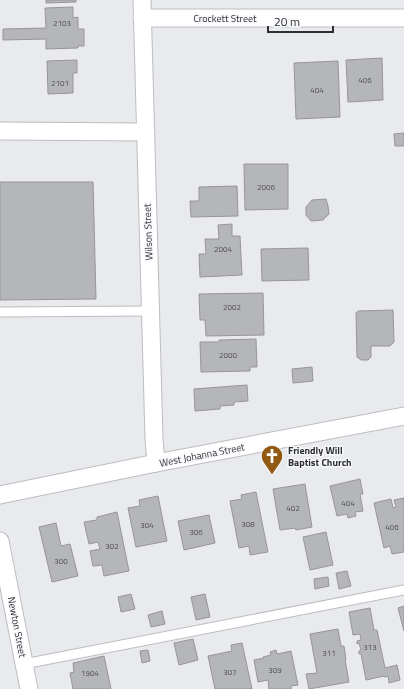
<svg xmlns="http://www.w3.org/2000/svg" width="404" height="689" font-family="'Titillium Web',sans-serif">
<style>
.building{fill:#b5b6ba;stroke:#96969a}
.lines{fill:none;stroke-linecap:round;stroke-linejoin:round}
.service-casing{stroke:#bcbdc1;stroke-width:11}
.minor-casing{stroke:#bcbdc1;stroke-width:19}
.service{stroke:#fff;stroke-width:9}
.minor{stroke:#fff;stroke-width:17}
.labels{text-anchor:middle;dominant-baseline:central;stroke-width:3;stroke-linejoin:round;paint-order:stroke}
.number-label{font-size:8px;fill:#505152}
.street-label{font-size:10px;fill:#2e2f30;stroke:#f7f8fb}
.poi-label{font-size:10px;font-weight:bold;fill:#2e2f30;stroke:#f7f8fb;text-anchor:start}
</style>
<rect width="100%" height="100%" fill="#e9eaee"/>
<!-- building -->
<g class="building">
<path d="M46 0H76V2L46 3Z"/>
<path d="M73 7V18L78 17V29H84V46H78V48L46 49V39L3 40V29L46 28 45 8Z"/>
<path d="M382 58 383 100 348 102 346 60Z"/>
<path d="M77 60V73H73V93L48 94 47 61Z"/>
<path d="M338 61 340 117 296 119 294 63Z"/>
<path d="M404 133V146H395L394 134Z"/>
<path d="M244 164H288V209L245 210Z"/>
<path d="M0 182H93L96 299 0 300Z"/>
<path d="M237 186 238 216 191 217 190 201H199V187Z"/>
<path d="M326 199 328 206 329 214 323 220 311 221 306 215V207L312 200Z"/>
<path d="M232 224V236H240L242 275 200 277 199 254H206L205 239H219L218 225Z"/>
<path d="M308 248 309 280 262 281 261 249Z"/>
<path d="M263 293 264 335 206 336 205 320H200L199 294Z"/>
<path d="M393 310 394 342 390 346H371V357L368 360H361L357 357 356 313 358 311Z"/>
<path d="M256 339 257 367H250V371L201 372 200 342H219V340Z"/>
<path d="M312 367 313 381 293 383 292 369Z"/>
<path d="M247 385 248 401 234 402V405L220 406V409L195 411 194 389Z"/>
<path d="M360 479 363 494H360L363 511 355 512 356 516 348 518 347 514 337 516 330 486Z"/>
<path d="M305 484 312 527 296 530 295 528 280 530 273 489Z"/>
<path d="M256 492 268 552 250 555 249 546 239 548 230 501 242 499 241 495Z"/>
<path d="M158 496 167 541 136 547 128 508 140 506 139 500Z"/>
<path d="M404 498V552L392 554 390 546 384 548 374 503 391 499 393 508 396 507 394 500Z"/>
<path d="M117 512 129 571 104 576 102 565 93 566 90 551 100 549 98 542 89 544 84 522 97 520V517Z"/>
<path d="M209 515 215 543 184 550 178 521Z"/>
<path d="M56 523 61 546 70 544 78 576 52 582 39 527Z"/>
<path d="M326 532 333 565 310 570 303 537Z"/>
<path d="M347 571 351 586 339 589 336 573Z"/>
<path d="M328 577 329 586 315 589 314 579Z"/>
<path d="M131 594 135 609 121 612 118 597Z"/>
<path d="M205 594 210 617 196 620 191 597Z"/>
<path d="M404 606V631L398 608Z"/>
<path d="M370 608 374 630H377L385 668 397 665 400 680 389 683 388 676 384 677V676L366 680 361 654H359V651L361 650 359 643 357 644V641L361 640 360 634 353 635 349 612Z"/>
<path d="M162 611 165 624 151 627 148 615Z"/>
<path d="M338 629 341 646H344L346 660H345L349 682 309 689 306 674 317 673 310 634Z"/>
<path d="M193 639 198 660 179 665 174 643Z"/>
<path d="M242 643 252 689H215L208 656 232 651 231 645Z"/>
<path d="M148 650 150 661 142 663 140 651Z"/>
<path d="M276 650 277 654 291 651 298 685 291 686V689H269L268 680 258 682 254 660 264 658 263 657 271 655 270 652Z"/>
<path d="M104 656 111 689H73L70 673 74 672 73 663Z"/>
</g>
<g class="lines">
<!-- service casing -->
<g class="service-casing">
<g id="service">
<path d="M0 312 150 311"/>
<path d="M24 664 404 590"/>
</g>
</g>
<!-- minor casing -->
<g class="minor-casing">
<g id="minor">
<path d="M142 0 154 439 156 463"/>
<path d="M142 18H404"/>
<path d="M0 131 146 132"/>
<path d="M0 495 156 463 404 416"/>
<path d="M0 541 29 689"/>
</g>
</g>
<!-- service -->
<use href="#service" class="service"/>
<!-- minor -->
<use href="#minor" class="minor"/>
</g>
<!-- icons -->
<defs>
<g id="church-pin" transform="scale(1.15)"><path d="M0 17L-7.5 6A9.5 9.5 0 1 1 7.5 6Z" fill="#915912" stroke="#f7f8fb"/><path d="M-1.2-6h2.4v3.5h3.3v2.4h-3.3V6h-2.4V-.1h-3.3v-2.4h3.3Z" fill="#fff"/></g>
</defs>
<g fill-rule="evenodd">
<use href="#church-pin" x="272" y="456"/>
</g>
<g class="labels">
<!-- number labels -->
<g class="number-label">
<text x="62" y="23">2103</text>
<text x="365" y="80">406</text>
<text x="60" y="83">2101</text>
<text x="317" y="90">404</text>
<text x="266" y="187">2006</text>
<text x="223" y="249">2004</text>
<text x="232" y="307">2002</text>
<text x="228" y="355">2000</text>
<text x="348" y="503">404</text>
<text x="293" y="508">402</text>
<text x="248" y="524">308</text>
<text x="147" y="525">304</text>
<text x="392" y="527">406</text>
<text x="196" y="532">306</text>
<text x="112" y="546">302</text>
<text x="61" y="561">300</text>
<text x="370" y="647">313</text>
<text x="329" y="653">311</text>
<text x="275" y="670">309</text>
<text x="230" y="672">307</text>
<text x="90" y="673">1904</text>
</g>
<!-- street labels -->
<g class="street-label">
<text x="225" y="18">Crockett Street</text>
<text transform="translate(148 232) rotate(-92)">Wilson Street</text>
<text transform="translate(202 455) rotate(-11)">West Johanna Street</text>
<text transform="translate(17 627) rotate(79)">Newton Street</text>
</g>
<!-- poi labels -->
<g class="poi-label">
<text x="288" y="450">Friendly Will<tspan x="288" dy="12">Baptist Church</tspan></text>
</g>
</g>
<!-- scale -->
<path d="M268 26v6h65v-6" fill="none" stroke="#2e2f30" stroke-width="2"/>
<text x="274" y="26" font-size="12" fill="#2e2f30" stroke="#f7f8fb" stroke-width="3" paint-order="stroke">20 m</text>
</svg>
